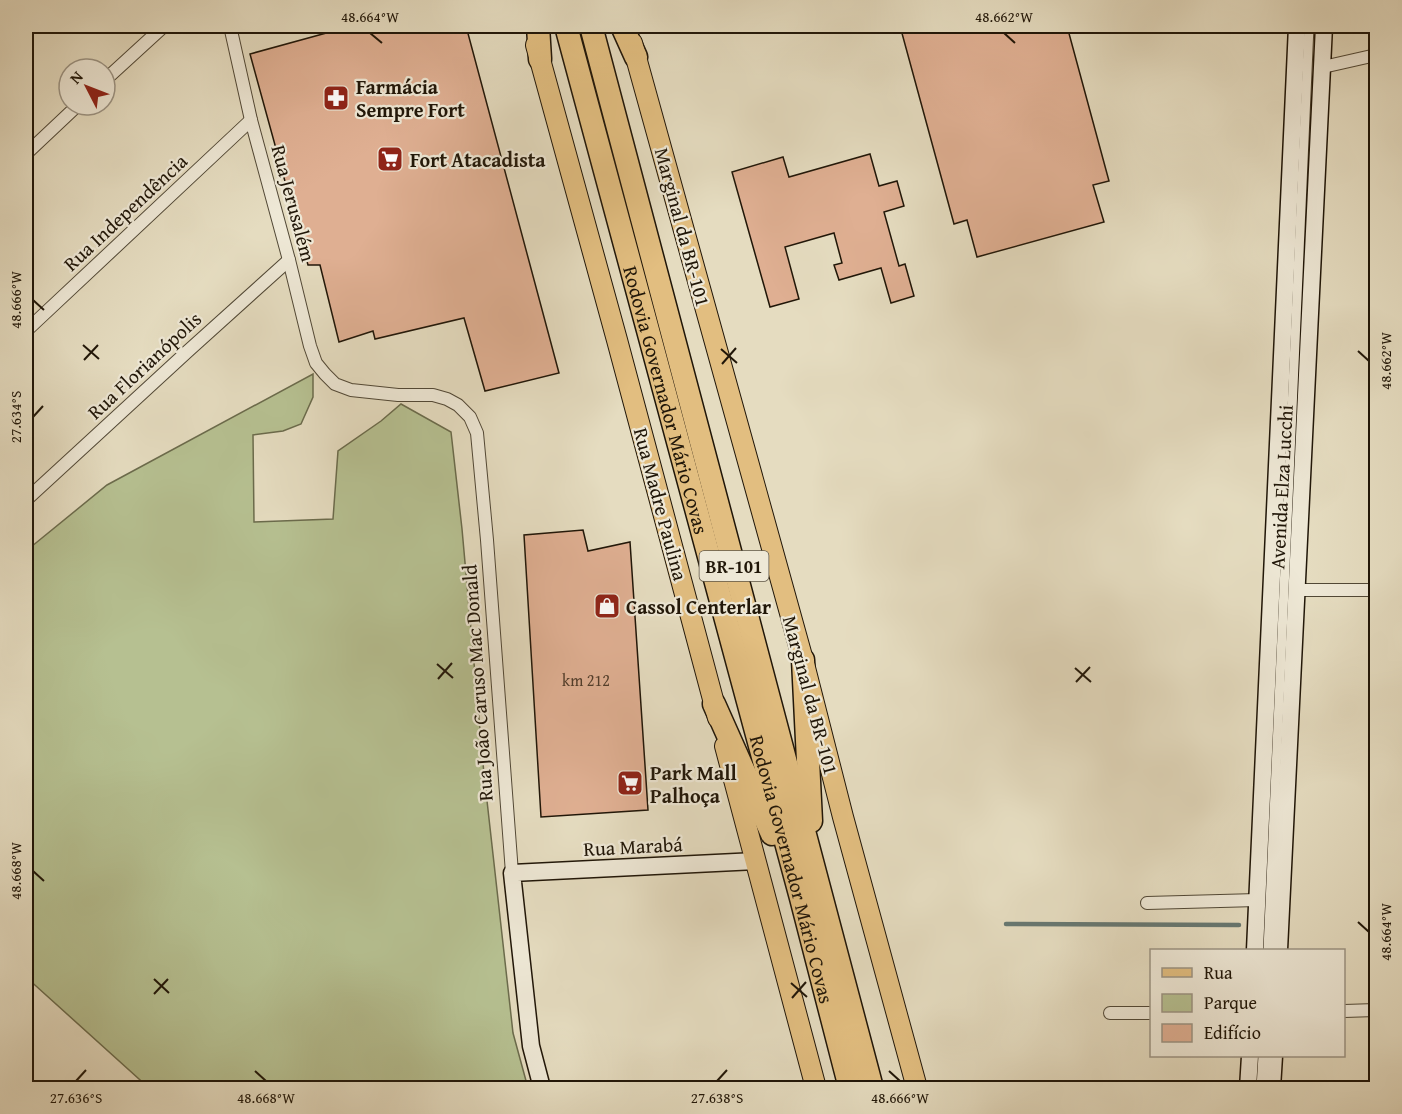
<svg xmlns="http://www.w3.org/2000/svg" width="1402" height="1114" font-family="'Gentium Book Plus',serif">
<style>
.green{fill:#b6c091;stroke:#6b6b4c;stroke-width:1.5}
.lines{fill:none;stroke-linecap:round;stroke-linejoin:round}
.stream{stroke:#677872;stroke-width:4.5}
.building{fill:#dfaf92;stroke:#201608;stroke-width:1.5}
.pedestrian-casing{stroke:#514836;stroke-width:11}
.minor-casing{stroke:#514836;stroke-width:14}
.secondary-casing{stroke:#201608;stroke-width:19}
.primary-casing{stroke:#201608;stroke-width:22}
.motorway-casing{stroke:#201608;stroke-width:25}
.pedestrian{stroke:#eee8d6;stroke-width:9}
.minor{stroke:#eee8d6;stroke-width:12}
.secondary{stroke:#eee8d6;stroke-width:16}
.primary{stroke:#e2be80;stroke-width:20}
.motorway{stroke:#e2be80;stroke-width:22}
.ticks{fill:none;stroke:#201608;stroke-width:2}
.labels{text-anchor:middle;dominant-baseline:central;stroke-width:4.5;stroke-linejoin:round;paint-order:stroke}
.number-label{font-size:16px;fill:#503c2a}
.shield{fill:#eee8d6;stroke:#5e5546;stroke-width:1.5}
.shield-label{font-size:18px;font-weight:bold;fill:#201608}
.poi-label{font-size:20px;font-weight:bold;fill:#201608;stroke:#eee8d6;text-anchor:start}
.street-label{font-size:20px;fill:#201608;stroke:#eee8d6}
.neatline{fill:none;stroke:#201608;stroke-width:2}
.ticks-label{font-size:15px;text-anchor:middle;fill:#201608}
</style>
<rect width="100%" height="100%" fill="#e5dcc0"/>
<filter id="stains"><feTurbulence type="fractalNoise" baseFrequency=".00333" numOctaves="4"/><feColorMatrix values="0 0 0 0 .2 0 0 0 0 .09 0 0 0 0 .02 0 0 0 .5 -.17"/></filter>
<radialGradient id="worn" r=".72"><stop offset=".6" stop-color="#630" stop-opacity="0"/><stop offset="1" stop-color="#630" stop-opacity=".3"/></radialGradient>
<!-- green -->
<path class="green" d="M313 374V397L301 424 283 431 253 435 254 522 333 519 338 451 381 421 401 404 451 432 462 529 484 774 513 1033 528 1088H149L26 977V551L107 485Z"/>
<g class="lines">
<!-- stream -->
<path class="stream" d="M1006 924 1239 925"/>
</g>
<!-- building -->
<g class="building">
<path d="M340 26H466L559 373 485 391 464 318 375 339 373 331 339 342 320 265H308L250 54 341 29Z"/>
<path d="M900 26H1067L1109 181 1093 185 1104 222 977 257 967 220 954 224Z"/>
<path d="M870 154 879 186 897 181 904 206 884 212 899 266 905 264 914 296 891 303 881 268 839 280 834 265 842 263 834 233 785 247 799 299 770 307 732 172 783 157 789 177Z"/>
<path d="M583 530 588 551 630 542 648 810 541 817 524 535Z"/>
</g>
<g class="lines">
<!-- pedestrian casing -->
<g class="pedestrian-casing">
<g id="pedestrian">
<path d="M1268 950 1309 26"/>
<path d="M1261 1088 1263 1056"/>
</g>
</g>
<!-- minor casing -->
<g class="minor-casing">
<g id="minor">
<path d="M230 26 251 120 289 260 310 346 316 363 325 374 335 384 351 390 398 395H433L447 399 458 405 470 417 477 433 487 540 512 873"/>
<path d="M1323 67 1376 55"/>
<path d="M105 80 164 26"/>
<path d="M26 154 78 105"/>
<path d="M26 331 251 120"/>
<path d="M26 500 188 351 289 260"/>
<path d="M1297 590H1376"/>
<path d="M1147 903 1257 900"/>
<path d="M1344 1011 1376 1010"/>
<path d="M1110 1013H1152"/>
</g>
</g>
<!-- secondary casing -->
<g class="secondary-casing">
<g id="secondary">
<path d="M1255 950 1297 26"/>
<path d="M1279 950 1324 26"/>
<path d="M542 1088 531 1046 512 873 756 861"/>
<path d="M1248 1088 1250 1056"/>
<path d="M1272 1088 1274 1056"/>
</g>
</g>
<!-- primary casing -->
<g class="primary-casing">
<g id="primary">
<path d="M632 43 803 660 843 817 917 1088"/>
<path d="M536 45 617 340 718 718"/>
<path d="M725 746 816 1088"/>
</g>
</g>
<!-- motorway casing -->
<g class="motorway-casing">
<g id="motorway">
<path d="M538 26 540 59"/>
<path id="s1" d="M566 26 801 898 850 1088"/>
<path d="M591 26 872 1088"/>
<path d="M622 26 636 57"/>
<path d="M803 660 811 821"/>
<path d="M714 704 772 834"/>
</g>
</g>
<!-- pedestrian -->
<use href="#pedestrian" class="pedestrian"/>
<!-- minor -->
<use href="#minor" class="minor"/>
<!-- secondary -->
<use href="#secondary" class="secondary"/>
<!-- primary -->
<use href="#primary" class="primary"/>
<!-- motorway -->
<use href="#motorway" class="motorway"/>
</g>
<!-- ticks -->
<path class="ticks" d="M370 33 382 43M1004 33 1015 43M33 300 44 310M83 345 99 359M721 349 737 363M1358 351 1369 361M84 360 98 345M722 364 736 348M33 417 43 406M437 664 453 678M1075 668 1091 682M438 679 452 663M1076 682 1090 667M33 871 44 881M1358 922 1369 932M154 979 169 993M791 983 807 997M154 994 168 979M792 998 806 982M255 1071 266 1081M889 1071 900 1081M76 1081 86 1070M717 1081 727 1070"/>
<!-- icons -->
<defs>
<g id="pharmacy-square" transform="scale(1.35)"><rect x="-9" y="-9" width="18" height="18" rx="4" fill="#8f2418" stroke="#eee8d6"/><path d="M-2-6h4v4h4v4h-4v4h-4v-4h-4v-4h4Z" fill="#fff"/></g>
<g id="supermarket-square" transform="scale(1.35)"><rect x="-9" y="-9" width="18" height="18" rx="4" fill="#8f2418" stroke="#eee8d6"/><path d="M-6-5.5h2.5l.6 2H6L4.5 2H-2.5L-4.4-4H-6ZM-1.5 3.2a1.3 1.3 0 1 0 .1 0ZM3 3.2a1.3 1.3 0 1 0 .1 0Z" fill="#fff"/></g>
<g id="shop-square" transform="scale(1.35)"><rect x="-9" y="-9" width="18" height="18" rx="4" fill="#8f2418" stroke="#eee8d6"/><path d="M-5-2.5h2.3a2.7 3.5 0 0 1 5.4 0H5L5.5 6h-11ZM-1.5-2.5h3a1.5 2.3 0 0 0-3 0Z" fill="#fff"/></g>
</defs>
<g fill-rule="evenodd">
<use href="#pharmacy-square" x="336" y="98"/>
<use href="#supermarket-square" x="390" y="159"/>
<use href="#shop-square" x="607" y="606"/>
<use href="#supermarket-square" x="630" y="783"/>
</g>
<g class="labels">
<!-- number labels -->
<g class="number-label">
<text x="586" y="680">km 212</text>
</g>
<!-- shield labels -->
<rect class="shield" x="699.5" y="551" width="69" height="30" rx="4.5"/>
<g class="shield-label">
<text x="734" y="566">BR-101</text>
</g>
<!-- poi labels -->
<g class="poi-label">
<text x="356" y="86">Farmácia<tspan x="356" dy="23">Sempre Fort</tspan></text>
<text x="410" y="159">Fort Atacadista</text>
<text x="626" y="606">Cassol Centerlar</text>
<text x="650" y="772">Park Mall<tspan x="650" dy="23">Palhoça</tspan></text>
</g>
<!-- street labels -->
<g class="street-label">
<text transform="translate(294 203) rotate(75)">Rua Jerusalém</text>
<text transform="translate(125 212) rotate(-43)">Rua Independência</text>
<text transform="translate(683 227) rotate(75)">Marginal da BR-101</text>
<text transform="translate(144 365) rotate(-43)">Rua Florianópolis</text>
<text stroke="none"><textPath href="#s1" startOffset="387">Rodovia Governador Mário Covas</textPath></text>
<text transform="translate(1281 487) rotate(-87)">Avenida Elza Lucchi</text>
<text transform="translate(661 504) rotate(75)">Rua Madre Paulina</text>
<text transform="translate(477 683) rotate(-94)">Rua João Caruso Mac Donald</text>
<text transform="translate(811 695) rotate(75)">Marginal da BR-101</text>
<text transform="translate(633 846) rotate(-3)">Rua Marabá</text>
<text stroke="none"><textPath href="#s1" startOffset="873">Rodovia Governador Mário Covas</textPath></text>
</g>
</g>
<!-- margin -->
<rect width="1402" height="1114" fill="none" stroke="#e5dcc0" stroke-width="66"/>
<!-- legend -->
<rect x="1150" y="949" width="195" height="108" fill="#eee8d6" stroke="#9c9484" stroke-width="1.5"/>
<rect x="1162" y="968" width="30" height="9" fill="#e2be80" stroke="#9c9484" stroke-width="1.5"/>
<text x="1204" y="979" font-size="18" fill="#201608">Rua</text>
<rect x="1162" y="994" width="30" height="18" fill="#b6c091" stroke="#9c9484" stroke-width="1.5"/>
<text x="1204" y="1009" font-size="18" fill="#201608">Parque</text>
<rect x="1162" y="1024" width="30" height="18" fill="#dfaf92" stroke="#9c9484" stroke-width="1.5"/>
<text x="1204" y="1039" font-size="18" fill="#201608">Edifício</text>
<!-- north arrow -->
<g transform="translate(87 87) rotate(312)"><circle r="28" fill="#eee8d6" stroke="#9c9484" stroke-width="1.5"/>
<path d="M0-4.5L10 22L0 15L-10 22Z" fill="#8f2418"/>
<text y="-9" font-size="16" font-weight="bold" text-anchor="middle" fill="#201608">N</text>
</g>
<rect x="33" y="33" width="1336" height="1048" class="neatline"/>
<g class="ticks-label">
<text x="370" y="22">48.664°W</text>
<text x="1004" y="22">48.662°W</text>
<text transform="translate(16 300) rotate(-90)" y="5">48.666°W</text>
<text transform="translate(1386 361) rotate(-90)" y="5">48.662°W</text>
<text transform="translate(16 417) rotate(-90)" y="5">27.634°S</text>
<text transform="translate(16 871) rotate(-90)" y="5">48.668°W</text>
<text transform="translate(1386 932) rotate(-90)" y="5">48.664°W</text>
<text x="76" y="1103">27.636°S</text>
<text x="266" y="1103">48.668°W</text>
<text x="717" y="1103">27.638°S</text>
<text x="900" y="1103">48.666°W</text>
</g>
<rect width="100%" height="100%" filter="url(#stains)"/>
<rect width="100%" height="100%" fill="url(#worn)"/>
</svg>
